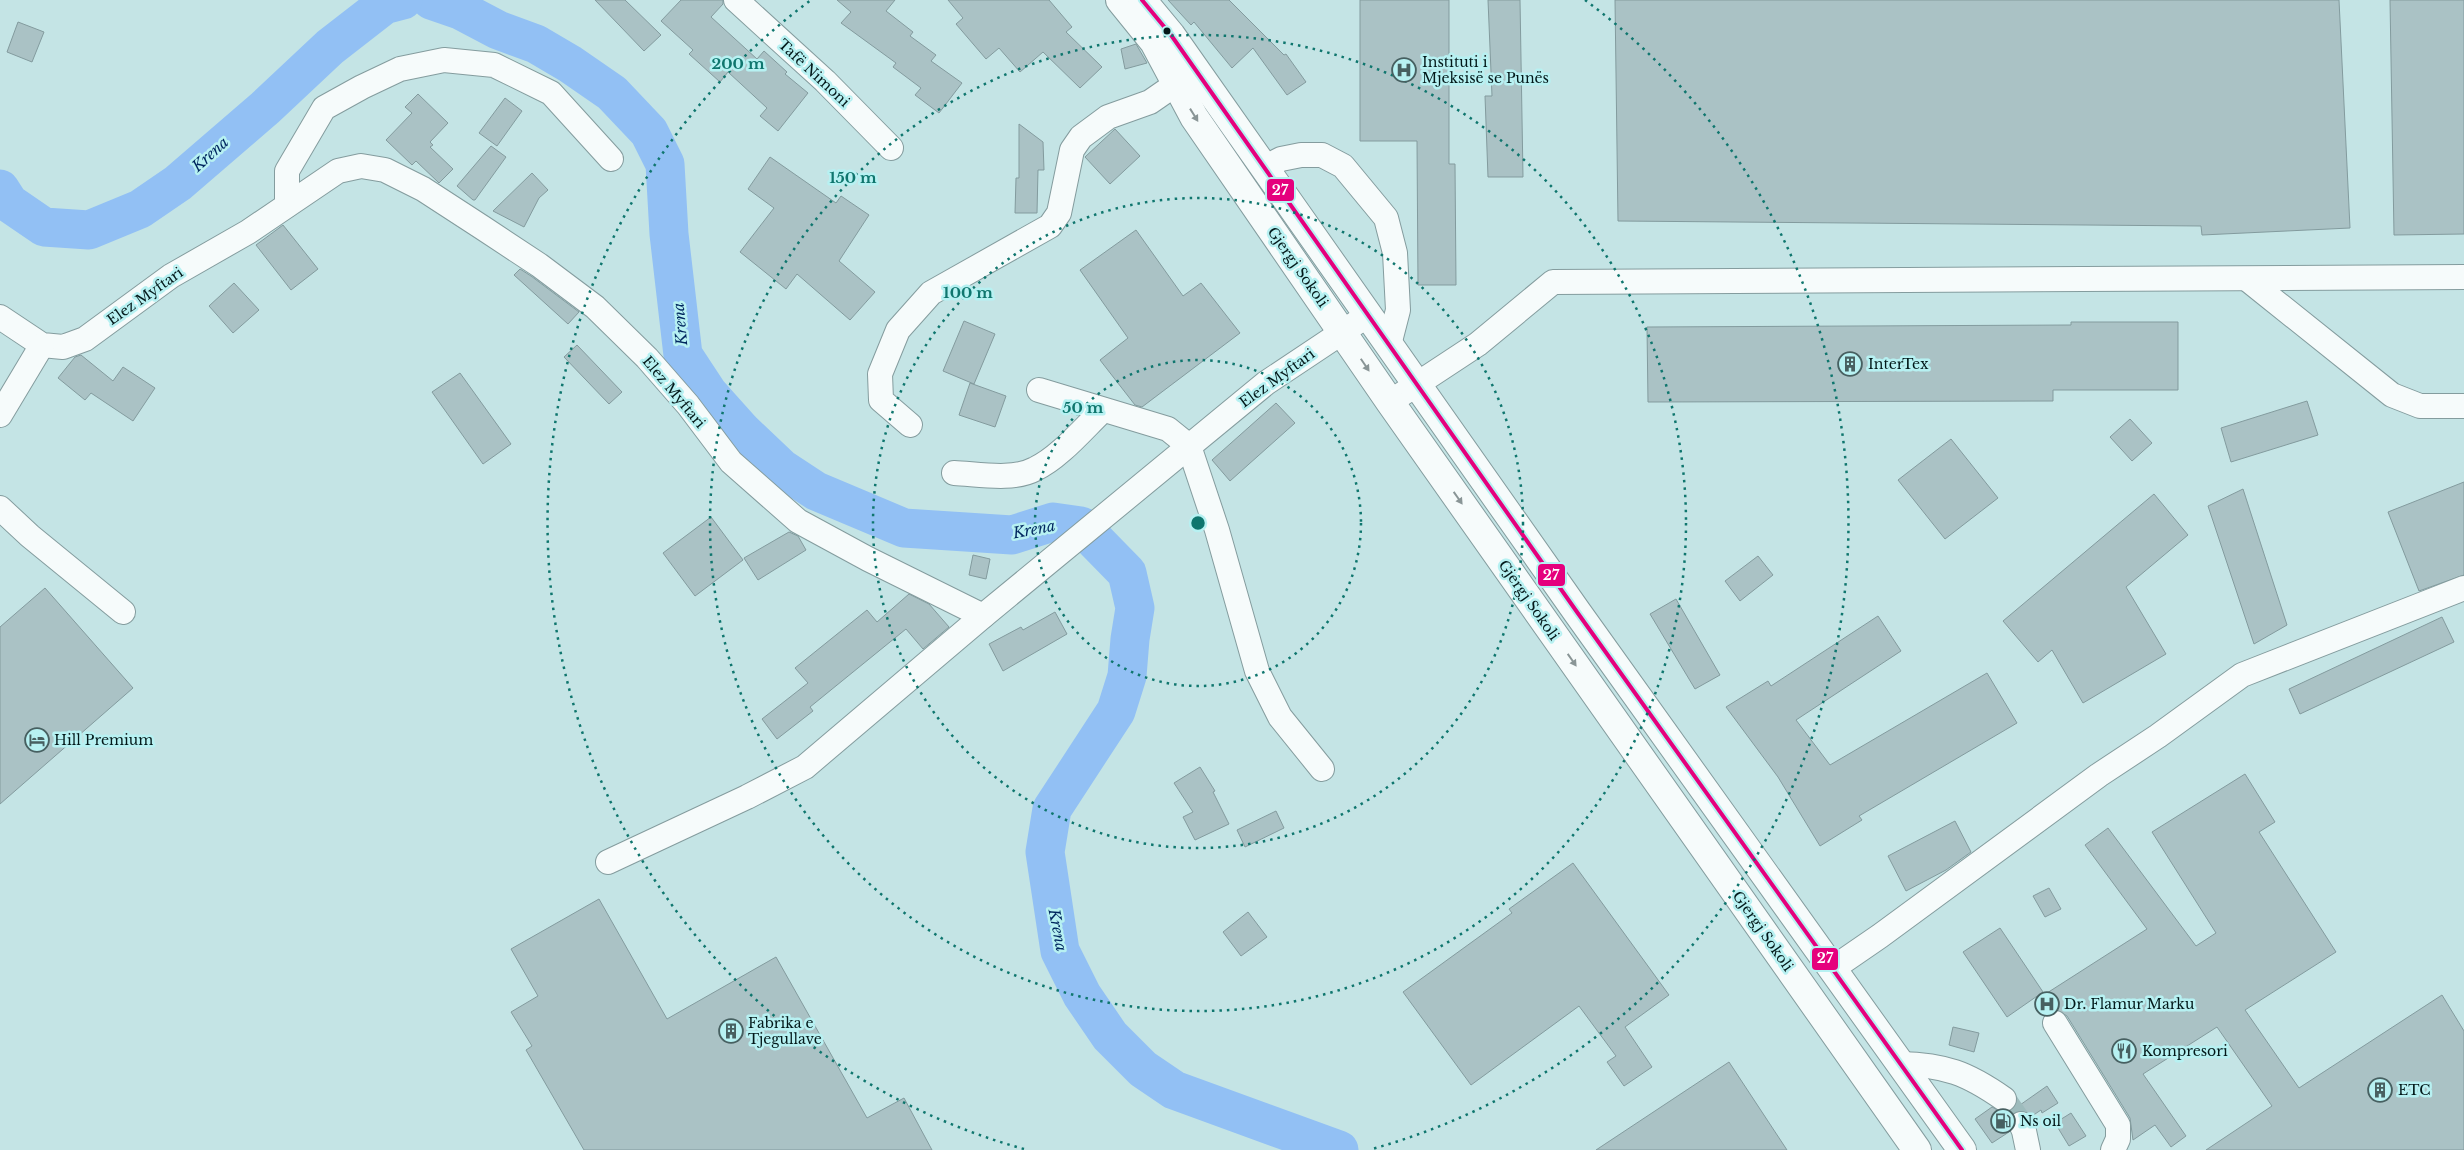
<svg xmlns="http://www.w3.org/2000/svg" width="2464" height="1150" font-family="'Libre Baskerville',serif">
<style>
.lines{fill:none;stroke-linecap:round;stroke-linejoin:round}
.river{stroke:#92c0f4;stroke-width:39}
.building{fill:#aac2c5;stroke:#839b9e}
.minor-tunnel{stroke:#9dbbbc;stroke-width:24;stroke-dasharray:24 12;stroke-linecap:butt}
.minor-casing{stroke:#849c9e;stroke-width:26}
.major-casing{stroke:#849c9e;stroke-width:30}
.minor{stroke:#f6fbfb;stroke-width:24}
.major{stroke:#f6fbfb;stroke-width:28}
.bus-1-casing{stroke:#b7f1f2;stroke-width:8}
.bus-1{stroke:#e5007d;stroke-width:4}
.oneway{fill:#899596}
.ring{fill:none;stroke:#0f766e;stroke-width:2.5;stroke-dasharray:2.5 5}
.bus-dot{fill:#03191a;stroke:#b7f1f2;stroke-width:2}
.labels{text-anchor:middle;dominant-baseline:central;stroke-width:5;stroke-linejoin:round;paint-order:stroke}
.poi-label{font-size:14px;fill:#03191a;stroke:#b7f1f2;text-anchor:start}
.street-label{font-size:14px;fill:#03191a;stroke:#b7f1f2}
.water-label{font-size:15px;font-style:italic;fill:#00275f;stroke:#b7f1f2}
.centre{fill:#0f766e;stroke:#b7f1f2;stroke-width:2.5}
.ring-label{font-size:15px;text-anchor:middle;font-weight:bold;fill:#0f766e;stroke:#b7f1f2;stroke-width:5;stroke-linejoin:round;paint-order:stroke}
.line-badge{stroke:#b7f1f2;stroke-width:2}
.badge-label{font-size:14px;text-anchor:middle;font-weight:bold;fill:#fff}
</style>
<rect width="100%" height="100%" fill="#c4e4e5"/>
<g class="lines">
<!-- river -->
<g class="river">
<path d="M431 0 460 10 498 30 536 44 570 64 612 93 649 132 665 164 669 234 683 355 708 393 742 431 781 468 816 491 904 528 1012 535 1053 522 1081 526 1127 573 1135 608 1130 639 1127 676 1116 711 1052 809 1045 852 1060 951 1082 995 1110 1036 1143 1069 1174 1090 1339 1150"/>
<path d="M0 189 9 203 44 227 89 230 140 209 178 183 265 108 330 47 384 5 403 0"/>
</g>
</g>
<!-- building -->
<g class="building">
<path d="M595 0H625L661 35 644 51Z"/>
<path d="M681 0H723V4L711 17 757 59 764 51 787 72 785 74 808 93 778 131 760 116 767 108 728 72 720 82 689 54 693 50 661 21Z"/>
<path d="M837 0H895L886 11 913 32 910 36 936 55 931 61 962 83 939 113 915 95 921 88 893 67 896 63 841 23 851 12Z"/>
<path d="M948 0H1049L1072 27 1066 32 1102 67 1080 88 1043 52 1020 72 999 48 986 59 956 24 963 18Z"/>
<path d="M1168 0H1229L1284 55 1286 54 1306 82 1287 95 1253 48 1232 68 1194 22 1191 25Z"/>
<path d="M1360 0H1449V164H1455L1456 285H1418L1417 141H1360Z"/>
<path d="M1488 0H1520L1523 177H1488L1485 96H1492Z"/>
<path d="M1615 0H2339L2350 228 2202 235 2201 226 1618 221Z"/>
<path d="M2390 0H2464V234L2394 235Z"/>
<path d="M18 22 44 32 32 62 7 52Z"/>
<path d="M1136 44 1147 63 1125 69 1121 49Z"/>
<path d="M418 94 448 123 430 142 433 145 430 147 453 169 439 183 416 161 412 165 386 140 412 113 405 107Z"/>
<path d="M505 98 522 111 497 146 479 133Z"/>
<path d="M1019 124 1043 142 1044 170H1038L1037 213H1015L1016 178H1019Z"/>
<path d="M1115 129 1140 156 1110 184 1085 157Z"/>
<path d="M491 146 506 157 475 200H473L457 186Z"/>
<path d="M770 157 836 203 841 196 869 215 839 261 875 292 850 320 797 274 786 289 740 252 774 208 748 189Z"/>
<path d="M532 173 548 190 539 198 524 227 493 211Z"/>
<path d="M283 225 318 269 291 290 256 245Z"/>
<path d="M1136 230 1183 296 1201 283 1240 333 1142 407 1135 405 1100 360 1128 338 1080 270Z"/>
<path d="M520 269 531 276 579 312 568 324 514 275Z"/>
<path d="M234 283 259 310 233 333 209 306Z"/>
<path d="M964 321 995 334 974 384 943 371Z"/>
<path d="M2071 322H2178V390H2053V401L1648 402 1647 327 2071 325Z"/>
<path d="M577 345 622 392 609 404 564 357Z"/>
<path d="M81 355 113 381 123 367 155 388 133 421 91 393 85 400 58 378 75 357Z"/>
<path d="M460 373 511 444 483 464 432 392Z"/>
<path d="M970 383 1006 396 995 427 959 415Z"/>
<path d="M2307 401 2318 435 2231 462 2221 428Z"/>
<path d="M1276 403 1295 423 1230 481 1212 460Z"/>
<path d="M2130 419 2152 443 2132 461 2110 437Z"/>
<path d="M1951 439 1998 498 1945 539 1898 480Z"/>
<path d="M2464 482V575L2419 591 2388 512Z"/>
<path d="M2243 489 2287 625 2254 644 2208 506Z"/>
<path d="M2154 494 2188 535 2126 587 2166 654 2083 703 2052 650 2038 662 2003 621Z"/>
<path d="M711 517 743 560 695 596 663 553Z"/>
<path d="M789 532 798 536 806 550 758 580 744 558Z"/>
<path d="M973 555 990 559 986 579 969 575Z"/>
<path d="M1758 556 1773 575 1740 601 1725 581Z"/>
<path d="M45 588 133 688 0 804V627Z"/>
<path d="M909 594 929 604 949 627 923 649 906 629 810 707 813 711 777 739 762 719 808 683 795 668 867 610 877 622Z"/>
<path d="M1676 599 1720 675 1695 689 1650 614Z"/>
<path d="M1055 612 1067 634 1003 671 989 644 1021 627 1023 630Z"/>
<path d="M1878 616 1901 651 1796 720 1830 765 1987 673 2017 723 1859 816 1862 820 1820 846 1778 777 1726 707 1768 681 1771 686Z"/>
<path d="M2442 617 2454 642 2300 714 2289 689Z"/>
<path d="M1200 767 1215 791 1213 792 1229 824 1195 840 1183 817 1193 812 1174 783Z"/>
<path d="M2245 774 2275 822 2259 832 2336 952 2245 1010 2299 1088 2442 995 2464 1031V1150H2206L2272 1106 2217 1027 2143 1074 2186 1136 2171 1147 2155 1125 2133 1140 2130 1118 2067 1016 2057 1010 2047 993 2147 929 2085 845 2108 828 2196 946 2216 933 2152 832Z"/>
<path d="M1276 811 1284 828 1245 847 1237 830Z"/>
<path d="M1955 821 1971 852 1946 870 1906 891 1888 856Z"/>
<path d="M1573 863 1669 995 1625 1027 1652 1067 1624 1086 1607 1062 1616 1056 1579 1006 1471 1085 1403 992 1512 913 1509 909Z"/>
<path d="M2049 888 2061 909 2045 917 2033 896Z"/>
<path d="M599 899 667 1019 776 957 867 1118 904 1098 932 1150H584L526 1050 532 1046 511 1012 538 996 511 949Z"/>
<path d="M1248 912 1267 937 1241 956 1223 932Z"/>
<path d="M2000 928 2043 992 2007 1017 1963 952Z"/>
<path d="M1953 1027 1979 1033 1974 1052 1949 1045Z"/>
<path d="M1729 1062 1787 1150H1596Z"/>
<path d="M2047 1086 2058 1103 2042 1113 2041 1110 2032 1116 2023 1110 2015 1112 2007 1122 2009 1132 1992 1143 1975 1119 1992 1107 2003 1113 2010 1112Z"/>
<path d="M2071 1113 2086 1136 2069 1146 2055 1123Z"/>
</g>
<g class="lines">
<!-- minor-tunnel -->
<path class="minor-tunnel" d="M2004 1099 2021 1124"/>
<!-- minor casing -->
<g class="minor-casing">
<g id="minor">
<path d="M736 0 825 81 891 148"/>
<path d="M1264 168 1281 159 1301 155H1322L1343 166 1386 218 1395 253 1398 310 1389 345"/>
<path d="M287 205V171L324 108 362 87 400 69 444 60 494 65 551 93 611 159"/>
<path d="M2247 279 2392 395 2420 406H2464"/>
<path d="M0 317 42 345 63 347 85 339 171 276 248 232 338 171 361 166 385 170 423 189 483 228 539 265 595 307 647 358 688 405 731 462 798 521 868 559 983 616"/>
<path d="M1039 390 1168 429 1189 446 1217 530 1257 671 1280 717 1322 769"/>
<path d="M1390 402 1478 344 1553 282 2464 277"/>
<path d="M0 415 42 345"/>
<path d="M910 425 881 400 880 374 898 330 931 293 1050 226 1059 213 1072 150 1081 137 1108 117 1150 102 1176 84"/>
<path d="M954 473C978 474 1013 481 1035 469 1059 458 1084 428 1103 410"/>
<path d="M0 508 30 536 123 612"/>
<path d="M608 862 747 797 805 767 983 616 1266 383 1368 315"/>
<path d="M1832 969 1880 936 2099 775 2158 736 2242 675 2464 588"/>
<path d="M2055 1023 2118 1125V1139L2113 1150"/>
<path d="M1900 1064C1945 1065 1967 1073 2004 1099"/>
<path d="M2021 1124 2024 1131 2028 1150"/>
</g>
</g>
<!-- major casing -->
<g class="major-casing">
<g id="major">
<path d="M1120 0 1154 42 1194 117 1390 402 1917 1150"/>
<path d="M1142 0 1171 35 1577 612 1962 1150"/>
</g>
</g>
<!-- minor -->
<use href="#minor" class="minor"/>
<!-- major -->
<use href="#major" class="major"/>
<!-- bus-1 casing -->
<g class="bus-1-casing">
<path id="bus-1" d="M1142 0 1171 35 1577 612 1962 1150"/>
</g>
<!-- bus-1 -->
<use href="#bus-1" class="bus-1"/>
</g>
<!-- one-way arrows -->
<defs><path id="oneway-solid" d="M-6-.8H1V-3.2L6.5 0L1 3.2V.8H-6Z" transform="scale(1.25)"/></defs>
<g class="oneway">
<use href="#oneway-solid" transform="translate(1194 115) rotate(58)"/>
<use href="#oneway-solid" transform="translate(1365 365) rotate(56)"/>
<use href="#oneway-solid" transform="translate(1458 498) rotate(55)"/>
<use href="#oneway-solid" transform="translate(1572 660) rotate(55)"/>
</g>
<!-- distance rings -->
<g class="ring">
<circle cx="1198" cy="523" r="163"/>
<circle cx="1198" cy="523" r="325"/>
<circle cx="1198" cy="523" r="488"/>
<path d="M1024 1149A650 650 0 0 1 811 0M1585 0A650 650 0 0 1 1372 1149"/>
</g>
<!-- icons -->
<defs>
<g id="hospital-ring" transform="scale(1.25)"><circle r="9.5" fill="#b7f1f2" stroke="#476061" stroke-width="1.5"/><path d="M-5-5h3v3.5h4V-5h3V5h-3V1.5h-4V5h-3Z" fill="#476061"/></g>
<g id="building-ring" transform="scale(1.25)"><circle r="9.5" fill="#b7f1f2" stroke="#476061" stroke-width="1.5"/><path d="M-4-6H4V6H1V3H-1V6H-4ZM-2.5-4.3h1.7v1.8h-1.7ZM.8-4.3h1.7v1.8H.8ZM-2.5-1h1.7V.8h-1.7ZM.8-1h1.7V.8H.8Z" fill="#476061"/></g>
<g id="hotel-ring" transform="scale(1.25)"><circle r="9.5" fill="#b7f1f2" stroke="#476061" stroke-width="1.5"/><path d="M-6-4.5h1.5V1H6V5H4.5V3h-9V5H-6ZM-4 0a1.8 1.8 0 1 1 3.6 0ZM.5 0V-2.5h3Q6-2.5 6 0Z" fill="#476061"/></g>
<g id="restaurant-ring" transform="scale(1.25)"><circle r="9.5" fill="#b7f1f2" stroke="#476061" stroke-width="1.5"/><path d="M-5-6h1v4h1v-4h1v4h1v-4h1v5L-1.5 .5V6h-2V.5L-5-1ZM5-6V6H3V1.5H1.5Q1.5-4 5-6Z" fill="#476061"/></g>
<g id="fuel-ring" transform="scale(1.25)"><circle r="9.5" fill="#b7f1f2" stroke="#476061" stroke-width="1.5"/><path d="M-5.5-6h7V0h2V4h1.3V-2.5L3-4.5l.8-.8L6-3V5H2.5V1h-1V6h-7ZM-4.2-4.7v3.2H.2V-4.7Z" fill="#476061"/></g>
</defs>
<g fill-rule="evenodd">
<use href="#hospital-ring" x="1404" y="70"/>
<use href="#building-ring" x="1850" y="364"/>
<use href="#hotel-ring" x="37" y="740"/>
<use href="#hospital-ring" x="2047" y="1004"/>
<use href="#building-ring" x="731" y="1031"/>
<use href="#restaurant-ring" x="2124" y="1051"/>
<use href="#building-ring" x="2380" y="1090"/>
<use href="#fuel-ring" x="2003" y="1121"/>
</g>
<!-- markers -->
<circle class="bus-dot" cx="1167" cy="31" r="4.5"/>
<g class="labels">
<!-- poi labels -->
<g class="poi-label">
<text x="1422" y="62">Instituti i<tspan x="1422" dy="16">Mjeksisë se Punës</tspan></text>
<text x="1868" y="364">InterTex</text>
<text x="54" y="740">Hill Premium</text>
<text x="2064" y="1004">Dr. Flamur Marku</text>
<text x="748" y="1023">Fabrika e<tspan x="748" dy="16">Tjegullave</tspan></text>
<text x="2142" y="1051">Kompresori</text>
<text x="2398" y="1090">ETC</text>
<text x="2020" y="1121">Ns oil</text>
</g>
<!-- street labels -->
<g class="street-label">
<text transform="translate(814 73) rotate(43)">Tafë Nimoni</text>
<text transform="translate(1298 267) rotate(55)">Gjergj Sokoli</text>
<text transform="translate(145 296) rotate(-35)">Elez Myftari</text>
<text transform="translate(1277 378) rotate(-36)">Elez Myftari</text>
<text transform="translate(674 392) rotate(50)">Elez Myftari</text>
<text transform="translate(1529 600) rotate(55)">Gjergj Sokoli</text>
<text transform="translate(1763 931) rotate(55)">Gjergj Sokoli</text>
</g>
<!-- water labels -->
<g class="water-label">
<text transform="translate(210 154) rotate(-42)">Krena</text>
<text transform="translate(680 324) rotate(-95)">Krena</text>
<text transform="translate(1034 529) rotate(-11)">Krena</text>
<text transform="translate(1058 930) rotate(79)">Krena</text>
</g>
</g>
<circle cx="1198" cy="523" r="8" class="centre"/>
<g class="ring-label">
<text x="738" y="69">200 m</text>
<text x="853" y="183">150 m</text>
<text x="968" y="298">100 m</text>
<text x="1083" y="413">50 m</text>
</g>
<g class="line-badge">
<rect x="1266" y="178" width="29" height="24" rx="5" fill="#e5007d"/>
<rect x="1537" y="563" width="29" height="24" rx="5" fill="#e5007d"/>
<rect x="1811" y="947" width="28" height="24" rx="5" fill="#e5007d"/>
</g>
<g class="badge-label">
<text x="1280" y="195">27</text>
<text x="1551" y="580">27</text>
<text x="1825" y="963">27</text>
</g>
</svg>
